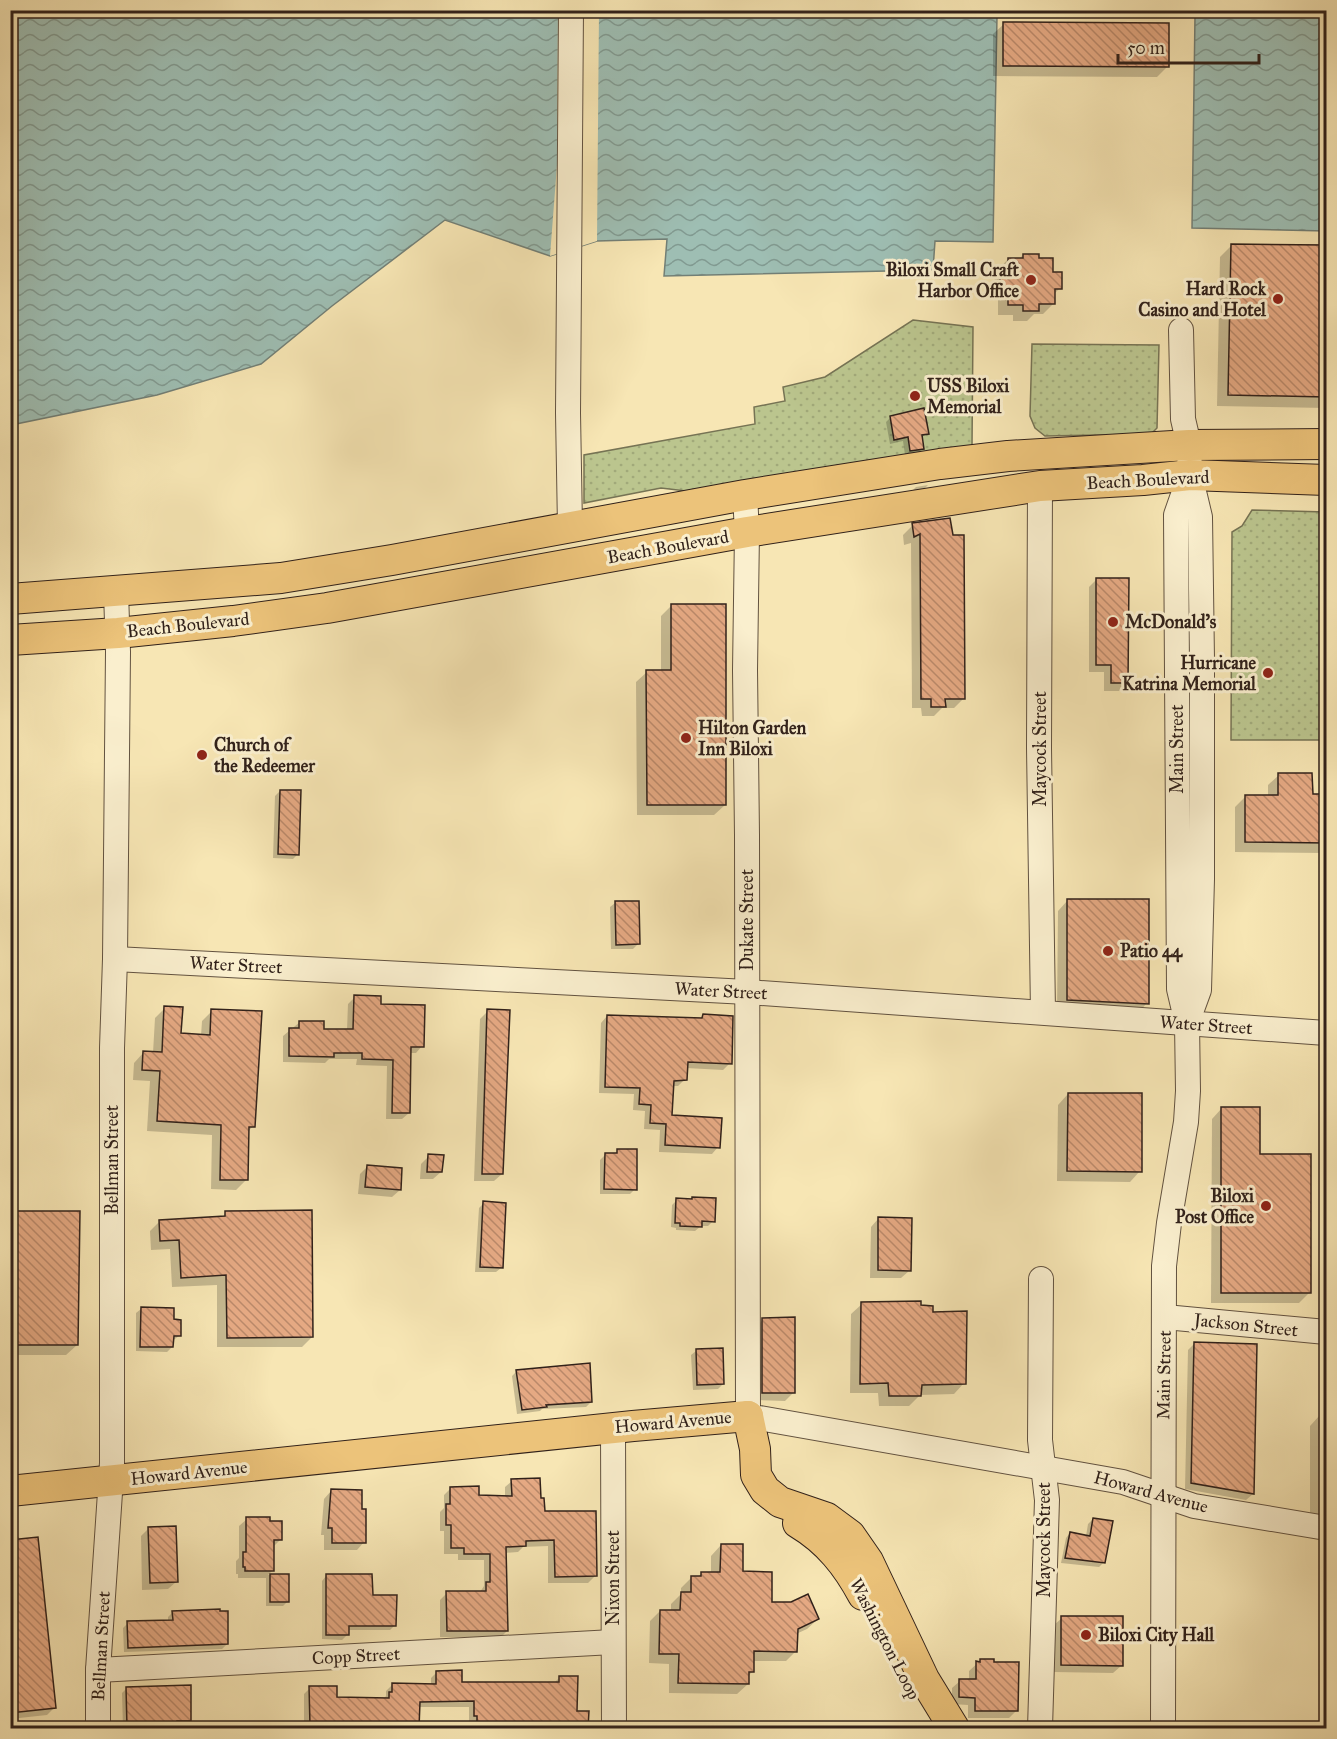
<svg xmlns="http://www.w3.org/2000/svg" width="1337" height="1739" font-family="'IM FELL Great Primer',serif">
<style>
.park{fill:url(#park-dots);stroke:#767354;stroke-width:1.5}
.water{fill:url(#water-waves);stroke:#727f76;stroke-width:1.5}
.pier{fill:#f7e6b4}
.shadow{fill:#0003}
.building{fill:url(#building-back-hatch);stroke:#31211a;stroke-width:1.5}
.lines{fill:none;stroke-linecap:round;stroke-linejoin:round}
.minor-casing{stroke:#625240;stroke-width:26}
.major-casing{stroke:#31211a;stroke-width:32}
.minor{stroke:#faefce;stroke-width:24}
.major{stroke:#ecc37a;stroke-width:30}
.poi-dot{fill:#8f2418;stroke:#faefce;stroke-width:2}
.labels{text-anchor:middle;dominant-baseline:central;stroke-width:6;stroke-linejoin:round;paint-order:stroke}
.poi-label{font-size:18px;font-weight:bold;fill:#31211a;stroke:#faefce;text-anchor:start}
.street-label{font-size:18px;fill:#31211a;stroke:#faefce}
</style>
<defs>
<pattern id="park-dots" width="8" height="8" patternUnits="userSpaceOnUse" patternTransform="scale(1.5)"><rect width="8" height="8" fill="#bbc58e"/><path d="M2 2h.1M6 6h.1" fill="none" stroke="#a1a97a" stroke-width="1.8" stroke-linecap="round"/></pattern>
<pattern id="water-waves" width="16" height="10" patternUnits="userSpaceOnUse" patternTransform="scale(1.5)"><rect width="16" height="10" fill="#9ebeb3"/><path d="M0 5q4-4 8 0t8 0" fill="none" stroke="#819a91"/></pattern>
<pattern id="building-back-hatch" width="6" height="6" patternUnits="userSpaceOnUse" patternTransform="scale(1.5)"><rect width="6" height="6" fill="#e5a983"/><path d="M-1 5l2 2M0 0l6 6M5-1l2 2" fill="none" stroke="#ba896a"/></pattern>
</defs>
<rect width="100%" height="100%" fill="#f7e6b4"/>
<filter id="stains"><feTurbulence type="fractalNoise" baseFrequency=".00333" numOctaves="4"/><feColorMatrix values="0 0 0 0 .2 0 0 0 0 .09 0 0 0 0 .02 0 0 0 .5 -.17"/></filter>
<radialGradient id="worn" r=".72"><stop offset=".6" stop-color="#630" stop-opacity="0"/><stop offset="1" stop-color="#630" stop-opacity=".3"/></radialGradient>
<!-- park -->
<g class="park">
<path d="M913 320 973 327 972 446 703 493 661 488 584 503V455L755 424 754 407 785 401 783 387 825 377Z"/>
<path d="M1032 344 1159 345 1157 428 1151 434 1045 436 1035 428 1030 416Z"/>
<path d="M1252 510 1326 512V740H1231L1232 532 1242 526Z"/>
</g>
<!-- water -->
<path class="water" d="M11 11H1326V231L1192 228 1195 16H997L993 242 935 241 933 270 664 276 667 239 597 241 550 256 445 220 332 306 261 364 157 395 11 425Z"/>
<!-- pier -->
<path class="pier" d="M558 11H599L597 241 550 256 557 165Z"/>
<!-- shadow -->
<g class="shadow">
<path d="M1004 24 1167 67 1157 77 993 76V34Z"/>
<path d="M1232 245 1326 247V408L1217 406 1220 257Z"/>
<path d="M1023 255 1037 259 1052 273 1060 288 1053 295V304L1043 314H1034L1027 321H1013V315H998V298H990V284L998 276V270L1008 259H1019Z"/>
<path d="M891 417 927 433 921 438 922 449 918 453 905 455 903 441 890 444 886 422Z"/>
<path d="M928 485 923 490 911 492 916 487Z"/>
<path d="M949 519 963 699 954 708H942L934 716H922L921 708H912L911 543 904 545 903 535 913 525Z"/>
<path d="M1097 579 1126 683 1119 691H1104V672H1089V587Z"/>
<path d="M671 606 725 805 714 815H637L636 682 647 672H661V616Z"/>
<path d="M1279 775 1311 796H1326V853L1235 852V807L1246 796H1268V785Z"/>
<path d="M280 791 298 854 293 859 273 858 275 796Z"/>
<path d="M1068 900 1147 1003 1137 1014 1057 1010 1058 911Z"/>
<path d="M615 903 638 944 633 949H611L610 907Z"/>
<path d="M355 997 380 1005 422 1046 416 1053H409V1113L402 1119H386L387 1066 356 1065 357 1059H329L325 1063 283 1062V1036L300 1022 323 1030H347L348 1004Z"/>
<path d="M165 1008 179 1034 201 1036 202 1021 212 1011 253 1126 247 1133 246 1180 236 1190 211 1189 212 1135 147 1131 150 1081 133 1080 134 1063 144 1052 153 1053 155 1018Z"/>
<path d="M488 1011 502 1174 494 1181H474L480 1019Z"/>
<path d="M607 1016 699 1020 703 1016 730 1063 723 1070 686 1068 685 1079 678 1086H672L670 1116 718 1147 712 1154 659 1152 660 1130 644 1129 645 1111 633 1110 634 1094 599 1093 601 1023Z"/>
<path d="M1068 1094 1140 1171 1130 1182 1057 1181 1058 1105Z"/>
<path d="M1222 1108 1258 1155 1309 1293 1299 1303H1211L1212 1119Z"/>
<path d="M618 1151 635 1189 630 1194H600V1160L605 1155H613Z"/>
<path d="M429 1156 441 1172 433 1179H420L421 1164Z"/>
<path d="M368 1166 400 1190 392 1197 358 1194 360 1174Z"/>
<path d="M677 1200 713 1221 708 1226H701L695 1231 676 1230V1228L671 1227 672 1205Z"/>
<path d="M484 1203 501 1268 496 1272H475L479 1208Z"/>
<path d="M10 1212 77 1345 66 1355H10Z"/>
<path d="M226 1213 312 1337 302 1347H217V1285L172 1287 170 1249 151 1250 150 1231 160 1221 221 1218Z"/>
<path d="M878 1219 909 1271 901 1278H870L871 1227Z"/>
<path d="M862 1304 919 1306 932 1314 964 1383 954 1394 920 1395 909 1406H879L878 1393H850L851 1314Z"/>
<path d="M141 1309 172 1321 179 1336 172 1341V1347L167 1352 136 1351V1313Z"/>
<path d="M763 1320 793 1393 785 1401 755 1400V1328Z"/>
<path d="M1194 1344 1253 1494 1246 1500 1185 1489 1188 1350Z"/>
<path d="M696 1351 723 1384 718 1389 693 1390 691 1355Z"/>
<path d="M517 1371 591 1402 586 1407 542 1409 540 1411 517 1414 512 1376Z"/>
<path d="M1320 1415H1326V1520L1310 1517V1426Z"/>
<path d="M512 1481 540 1500 544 1513 595 1576 588 1583H548V1546L523 1547 518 1552 504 1553 507 1631 500 1638 440 1637V1600L447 1593 480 1592 484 1586V1560H458V1554H444V1531H440V1512L444 1508V1495L451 1488 477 1496 505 1497V1487Z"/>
<path d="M331 1491 364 1542 357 1550H324V1535H321L324 1499Z"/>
<path d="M247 1519 280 1540 273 1547 272 1571 268 1575H288V1601L283 1606H266V1578H238V1574H236V1561L239 1558V1526Z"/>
<path d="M1093 1519 1104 1562 1099 1567 1061 1563 1066 1538 1070 1533 1086 1536 1088 1524Z"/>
<path d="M149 1528 176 1582 168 1589 142 1590 141 1536Z"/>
<path d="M19 1537 54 1708 47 1715 10 1719V1538Z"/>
<path d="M721 1545 741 1573 770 1603 818 1619 807 1629 796 1634V1651L786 1661H752V1672L748 1676V1684L737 1694 669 1693V1664L649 1663 650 1621 660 1611H671V1604L681 1594V1588L691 1578H697L702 1573H711V1556Z"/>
<path d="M326 1576 372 1596 395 1625 390 1630H347V1635L342 1640 322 1639V1581Z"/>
<path d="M173 1612 227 1644 222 1649 124 1652 123 1628 128 1623 168 1622V1617Z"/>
<path d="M1062 1618 1121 1666 1113 1673 1053 1672 1054 1625Z"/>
<path d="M980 1661 1016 1711 1009 1718H968V1705L952 1704V1688L960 1681H969V1671Z"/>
<path d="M437 1672 461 1683H554L560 1677 576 1712H587V1728H472V1721H469V1707H418V1728H304V1694L310 1688 335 1698 383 1700 386 1696V1691L392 1685H431V1678Z"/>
<path d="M189 1686 190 1728H123L122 1693 127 1688Z"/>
</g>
<!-- building -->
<g class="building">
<path d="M1003 22 1169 23V67L1003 66Z"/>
<path d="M1231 244 1326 245V397L1228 395Z"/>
<path d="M1023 254H1039V258H1053V272H1062V289H1055V304H1039V311H1023V305H1008V289L1000 288V272H1008V258H1023Z"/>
<path d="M924 408 929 434 922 435 924 449 910 451 908 437 894 440 890 416Z"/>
<path d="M950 518 953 535H964L965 699H945L946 707H931V699H921L920 534 914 537 912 523Z"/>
<path d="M1096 578H1129L1128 683H1111V665H1096Z"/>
<path d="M671 604H726V805H647L646 670H671Z"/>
<path d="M1278 773H1312L1313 794H1326V843L1245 842V795H1278Z"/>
<path d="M280 790H301L299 855 278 854Z"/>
<path d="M1067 899H1149V1004L1067 1000Z"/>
<path d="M615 901H639L640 944 616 945Z"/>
<path d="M354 995 381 996V1004L425 1005 424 1047H411L410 1113H392L393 1060 362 1059V1053H334V1057L289 1056V1028H299V1021H324V1029H353Z"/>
<path d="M164 1006 183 1007 181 1033 210 1035 211 1009 262 1011 255 1127H249L248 1180H220L221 1125 157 1121 160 1071 142 1070 143 1051 162 1052Z"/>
<path d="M487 1009 510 1010 503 1174H482Z"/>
<path d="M703 1014 733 1016 732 1064 688 1062 687 1080 674 1081 672 1115 722 1118 720 1148 665 1145 666 1124 650 1123 651 1105 639 1104 640 1088 605 1087 607 1015 702 1018Z"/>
<path d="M1068 1093H1142V1172L1067 1171Z"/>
<path d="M1221 1107H1260V1154H1311V1293H1221Z"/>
<path d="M617 1149H637V1190L604 1189 605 1153H617Z"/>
<path d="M428 1154 444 1155 442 1172H427Z"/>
<path d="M367 1165 402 1168 401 1190 365 1187Z"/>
<path d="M692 1197 716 1198 715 1222 702 1221V1227L680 1226V1223H675L676 1198 692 1199Z"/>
<path d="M483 1201 506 1203 503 1268 480 1267Z"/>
<path d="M312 1210 313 1337 227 1338 226 1275 181 1278 179 1240 160 1241 159 1220 225 1216V1211Z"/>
<path d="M10 1211H80L78 1345H10Z"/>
<path d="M878 1217 912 1218 911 1271 878 1270Z"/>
<path d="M921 1301V1305L933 1306V1312L967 1311 966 1384 922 1385 921 1396H889L888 1383 860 1384 861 1302Z"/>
<path d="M141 1307 174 1308V1319L181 1320V1336H174L173 1347H140Z"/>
<path d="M795 1317V1393H762V1318Z"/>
<path d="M1194 1342 1257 1344 1254 1494 1191 1483Z"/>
<path d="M723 1348 724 1384 697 1385 696 1349Z"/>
<path d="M590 1363 592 1402 546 1405 547 1407 522 1410 516 1370Z"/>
<path d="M540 1478 541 1498H544L545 1511H596L597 1576 555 1577 554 1540 526 1541V1546L506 1547 508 1631H447L446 1591H486V1582H490V1554H464V1548H451V1525H446V1504H450V1487L479 1486V1495L512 1496 511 1479Z"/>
<path d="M331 1489 362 1490V1509H366V1543H332V1528H328Z"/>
<path d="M246 1517H270V1521H282V1540H274V1571H245V1567H243V1552H246Z"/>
<path d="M1093 1518 1113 1521 1105 1563 1065 1558 1070 1532 1090 1536Z"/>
<path d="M176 1526 178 1582 150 1583 148 1527Z"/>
<path d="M38 1537 56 1708 10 1713V1540Z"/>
<path d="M721 1544H743V1571L772 1572V1602H791L808 1594 819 1619 798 1629 797 1652 754 1651V1672H749V1684L678 1683 679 1654H659L660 1610H680L681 1592H691V1576H701V1572H720Z"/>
<rect x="270" y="1574" width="19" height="28"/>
<path d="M326 1574H372L373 1595H397L396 1626H349V1635H326Z"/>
<path d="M220 1609V1611H228V1644L128 1648 127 1621 173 1620 172 1611Z"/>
<path d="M1061 1616H1123V1666L1061 1665Z"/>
<path d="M980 1659H994V1662H1019L1018 1711H975V1698L959 1697V1679H976V1661L980 1662Z"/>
<path d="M462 1670V1682H559V1676H578L577 1711H589L588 1728H477V1716H474V1701L420 1702 419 1728H317V1726H310L309 1686H337V1697L389 1698V1692H392V1683L436 1684V1671Z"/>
<path d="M191 1685V1721H177V1728H127L126 1687Z"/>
</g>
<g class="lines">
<!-- minor casing -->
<g class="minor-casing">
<g id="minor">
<path d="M1181 330 1183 419 1189 445 1190 475 1200 517 1202 660V879L1199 990 1187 1023"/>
<path d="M1040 486 1039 748 1043 1012"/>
<path d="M745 495 747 532 745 670 747 835 748 1416 1123 1482 1194 1506 1326 1528"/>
<path d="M570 527 568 413 571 10"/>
<path d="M115 959 747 992 1326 1033"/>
<path d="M1165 1317 1326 1332"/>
<path d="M613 1428 614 1728"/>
<path d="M98 1670 613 1642"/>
<path d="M98 1728V1670L112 1463V1048L115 959 118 652 116 592"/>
<path d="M1040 1728 1047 1500 1040 1440 1041 1279"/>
<path d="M1163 1728 1164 1266 1169 1223 1186 1122 1188 1091 1187 1023 1179 989 1176 515 1190 475"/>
</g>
</g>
<!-- major casing -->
<g class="major-casing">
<g id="major">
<path d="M10 599 281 578 392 560 745 495 940 464 1008 456 1189 445 1326 444"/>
<path d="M10 640 118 633 233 621 327 608 747 532 1040 486 1143 480 1190 475 1326 480"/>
<path d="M748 1416 755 1449 756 1475 765 1490 780 1502 827 1518 850 1535 868 1561 924 1679 954 1728"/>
<path d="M10 1491 633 1426 748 1416"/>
<path d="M798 1523C828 1541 847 1565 863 1595"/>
</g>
</g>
<!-- minor -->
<use href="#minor" class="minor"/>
<!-- major -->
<use href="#major" class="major"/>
</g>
<!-- markers -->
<g class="poi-dot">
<circle cx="1031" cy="280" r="6"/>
<circle cx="1278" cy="299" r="6"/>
<circle cx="915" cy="396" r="6"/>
<circle cx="1113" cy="622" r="6"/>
<circle cx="1268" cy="673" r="6"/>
<circle cx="686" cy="738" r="6"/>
<circle cx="202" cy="755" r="6"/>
<circle cx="1108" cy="951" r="6"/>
<circle cx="1266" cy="1206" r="6"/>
<circle cx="1086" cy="1635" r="6"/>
</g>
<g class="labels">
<!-- poi labels -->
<g class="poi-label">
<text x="1019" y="270" text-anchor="end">Biloxi Small Craft<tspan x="1019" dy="21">Harbor Office</tspan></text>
<text x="1266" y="289" text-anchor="end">Hard Rock<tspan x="1266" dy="21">Casino and Hotel</tspan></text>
<text x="927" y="386">USS Biloxi<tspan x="927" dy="21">Memorial</tspan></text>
<text x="1125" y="622">McDonald's</text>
<text x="1256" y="663" text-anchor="end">Hurricane<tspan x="1256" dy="21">Katrina Memorial</tspan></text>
<text x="698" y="728">Hilton Garden<tspan x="698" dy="21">Inn Biloxi</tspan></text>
<text x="214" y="745">Church of<tspan x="214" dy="21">the Redeemer</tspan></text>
<text x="1120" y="951">Patio 44</text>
<text x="1254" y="1196" text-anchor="end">Biloxi<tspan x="1254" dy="21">Post Office</tspan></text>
<text x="1098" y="1635">Biloxi City Hall</text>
</g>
<!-- street labels -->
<g class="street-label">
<text transform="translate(1148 480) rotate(-3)">Beach Boulevard</text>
<text transform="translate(668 547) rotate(-10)">Beach Boulevard</text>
<text transform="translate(188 625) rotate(-6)">Beach Boulevard</text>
<text transform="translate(1040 749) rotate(-90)">Maycock Street</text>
<text transform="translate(1177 749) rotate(-90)">Main Street</text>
<text transform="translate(747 920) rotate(-90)">Dukate Street</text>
<text transform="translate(236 965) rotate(3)">Water Street</text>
<text transform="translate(721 991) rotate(3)">Water Street</text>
<text transform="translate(1206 1025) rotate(4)">Water Street</text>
<text transform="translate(112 1160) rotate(-90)">Bellman Street</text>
<text transform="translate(1246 1325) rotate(6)">Jackson Street</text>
<text transform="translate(1164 1375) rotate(-89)">Main Street</text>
<text transform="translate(673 1422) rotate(-5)">Howard Avenue</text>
<text transform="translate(189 1473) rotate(-6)">Howard Avenue</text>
<text transform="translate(1151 1492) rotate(15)">Howard Avenue</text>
<text transform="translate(1044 1540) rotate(-90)">Maycock Street</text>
<text transform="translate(613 1578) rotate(-90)">Nixon Street</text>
<text transform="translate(885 1639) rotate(63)">Washington Loop</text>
<text transform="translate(101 1646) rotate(-87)">Bellman Street</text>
<text transform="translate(356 1656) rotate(-3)">Copp Street</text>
</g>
</g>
<!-- margin -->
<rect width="1337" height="1739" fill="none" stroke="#f7e6b4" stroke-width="36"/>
<rect x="12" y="12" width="1313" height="1715" fill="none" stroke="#31211a" stroke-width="3"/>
<rect x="18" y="18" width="1301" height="1703" fill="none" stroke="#31211a" stroke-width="1.5"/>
<!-- scale -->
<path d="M1118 54v9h141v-9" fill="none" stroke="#31211a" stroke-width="3"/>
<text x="1127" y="54" font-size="18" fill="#31211a" stroke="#faefce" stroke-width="4.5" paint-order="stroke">50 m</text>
<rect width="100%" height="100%" filter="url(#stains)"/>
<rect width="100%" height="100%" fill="url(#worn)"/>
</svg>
